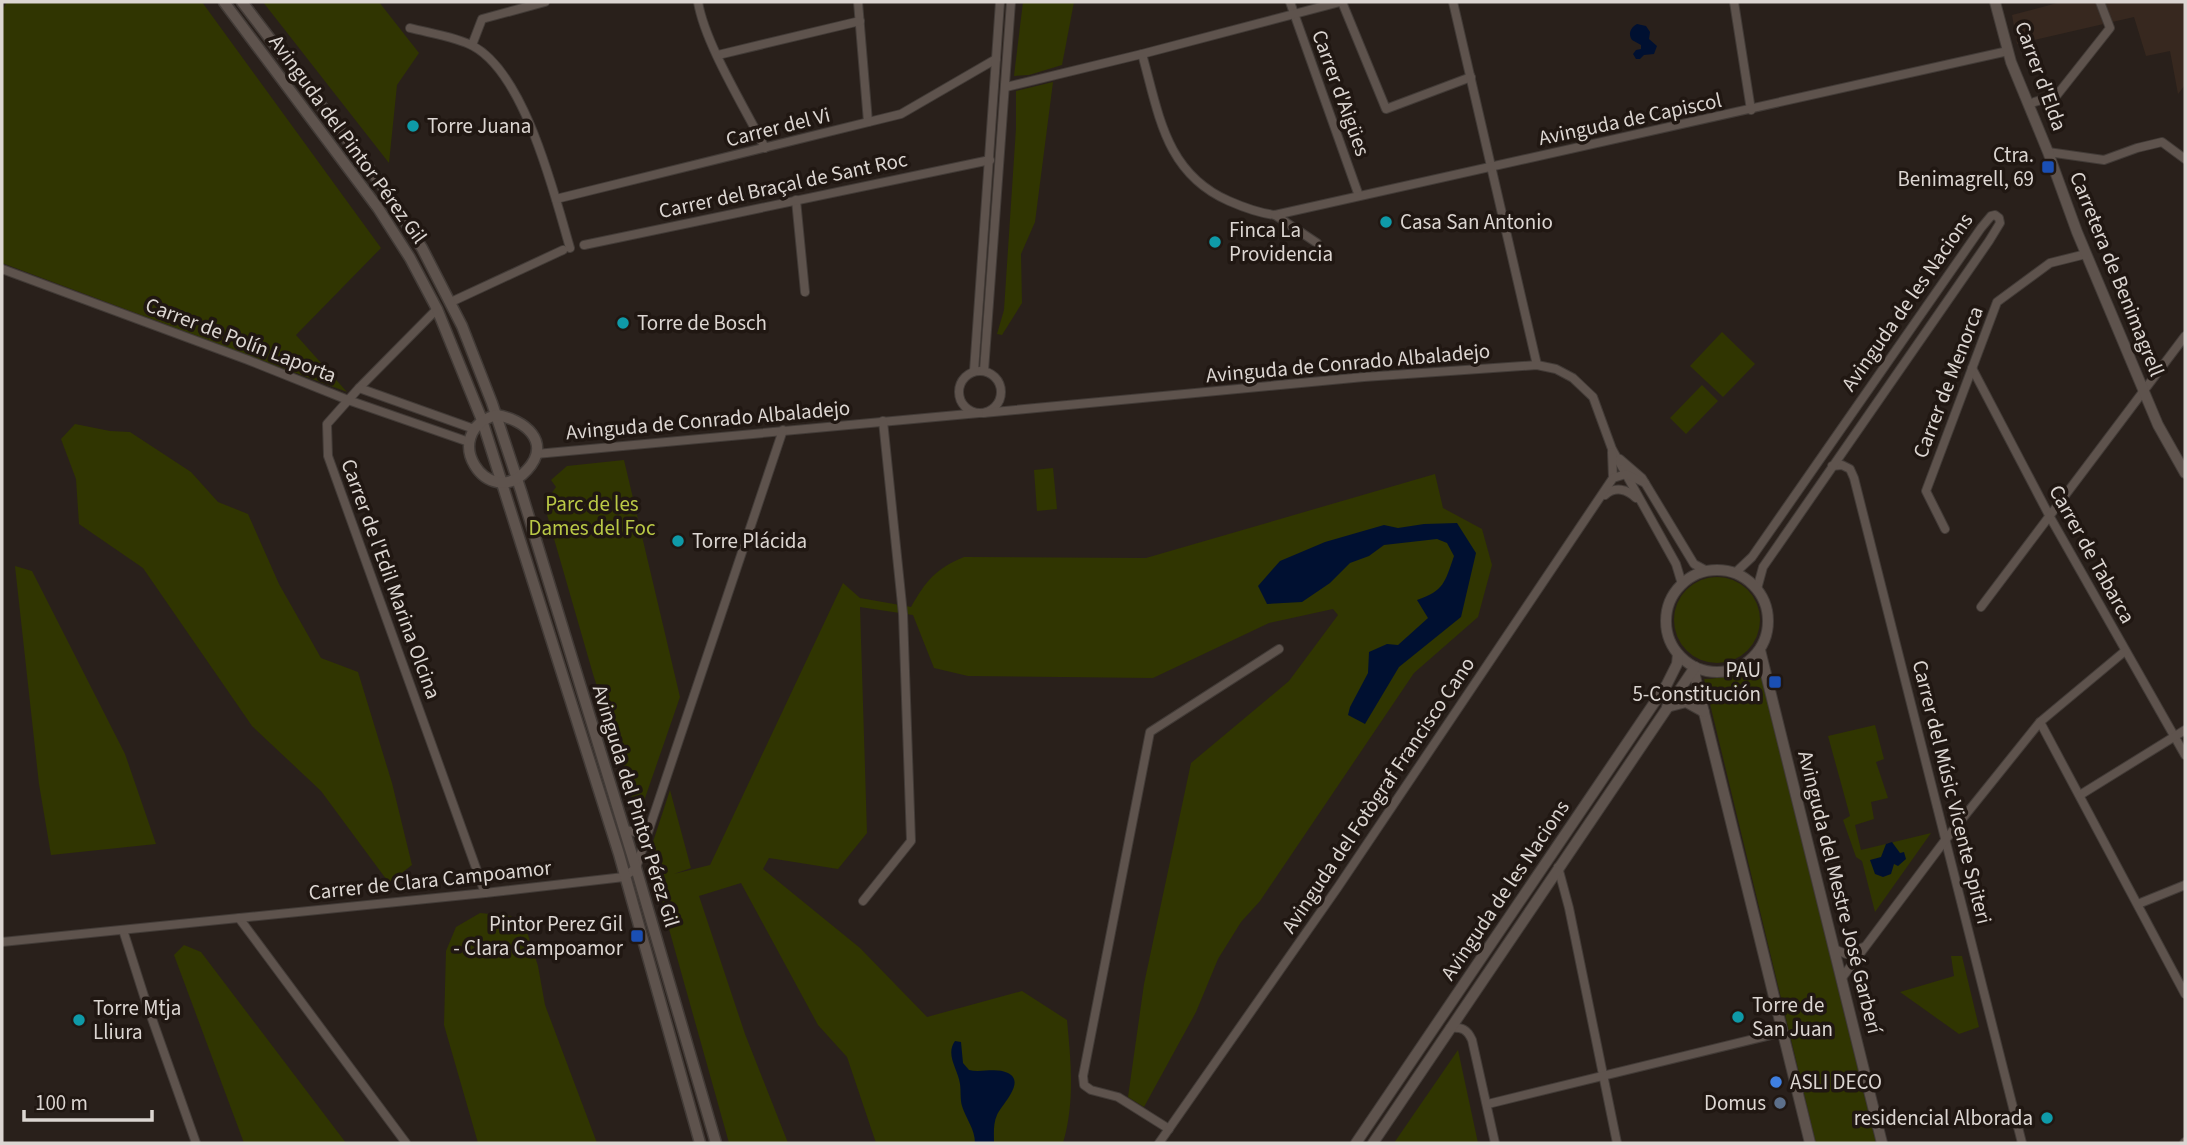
<svg xmlns="http://www.w3.org/2000/svg" width="2187" height="1145" font-family="'Source Sans 3',sans-serif">
<style>
.built{fill:#37281f}
.green{fill:#303501}
.water{fill:#001031}
.lines{fill:none;stroke-linecap:round;stroke-linejoin:round}
.minor-casing{stroke:#423b37;stroke-width:10}
.tertiary-casing{stroke:#423b37;stroke-width:12}
.secondary-casing{stroke:#423b37;stroke-width:13}
.minor{stroke:#5e534d;stroke-width:8}
.tertiary{stroke:#5e534d;stroke-width:10}
.secondary{stroke:#5e534d;stroke-width:10}
.culture-dot{fill:#0f9aa8;stroke:#201712;stroke-width:2.5}
.transit-dot{fill:#1a4fb4;stroke:#201712;stroke-width:2.5}
.shop-dot{fill:#3f7fe0;stroke:#201712;stroke-width:2.5}
.service-dot{fill:#5c6f8a;stroke:#201712;stroke-width:2.5}
.labels{text-anchor:middle;dominant-baseline:central;stroke-width:7;stroke-linejoin:round;paint-order:stroke}
.street-label{font-size:21px;fill:#dcd6d2;stroke:#201712}
.poi-label{font-size:21px;fill:#dcd6d2;stroke:#201712;text-anchor:start}
.park-label{font-size:21px;fill:#bac946;stroke:#201712}
</style>
<rect width="100%" height="100%" fill="#29201b"/>
<!-- built -->
<path class="built" d="M2061 2H2185V85L2178 94 2170 51 2146 56 2134 17 2017 44 2012 15Z"/>
<!-- green -->
<g class="green">
<path d="M7 2H202L381 248 296 335 347 392 2 263V10Z"/>
<path d="M263 2H379L419 53 397 85 389 163Z"/>
<path d="M1023 2H1074L1062 65 1029 75 1014 76Z"/>
<path d="M1053 82 1035 222 1021 254 1022 303 1002 335 997 334 1004 310 1016 128V91Z"/>
<path d="M1722 332 1755 364 1723 397 1690 366Z"/>
<path d="M1702 385 1718 401 1686 434 1670 418Z"/>
<path d="M75 424 110 431 130 432 191 472 218 502 248 514 279 584 321 658 358 672 392 783 412 865 389 883 321 791 252 726 143 568 79 524 76 479 61 439Z"/>
<path d="M624 460 680 697 644 801H633L593 674 544 504 556 487 551 480 567 466Z"/>
<path d="M1053 468 1057 509 1037 511 1034 470Z"/>
<path d="M1435 474 1443 508 1482 529 1492 565 1478 617 1414 673 1260 901 1241 922 1218 959 1196 1012 1144 1107 1128 1097 1144 984 1191 763 1289 681 1338 615 1333 609 1269 623 1153 678 968 676 934 668 913 615 860 607 867 833 838 869 769 858 763 869 860 948 927 1017 1022 991 1067 1020C1071 1062 1075 1102 1063 1143H876L847 1057 818 1025 741 883 699 896 745 1034 788 1143H729L655 879 649 862V854L670 790 691 868 674 874 710 865 843 583 860 598 911 607C926 581 935 569 964 557L1146 558Z"/>
<path d="M15 566 32 571 125 754 156 844 51 855 39 784Z"/>
<circle cx="1717" cy="620" r="43"/>
<path d="M1757 661 1876 1143H1816L1704 679C1724 679 1741 672 1757 661Z"/>
<path d="M1875 725 1884 759 1876 762 1888 798 1871 802 1874 819 1855 825 1861 850 1931 833 1875 912 1862 861 1856 857 1843 820 1850 816 1828 736Z"/>
<path d="M480 913 511 916 527 932 538 966 545 1005 597 1143H478L444 1025 446 951 456 927Z"/>
<path d="M184 945 201 952 346 1143H244L174 955Z"/>
<path d="M1951 956H1962L1979 1027 1959 1034 1900 992 1954 976Z"/>
<path d="M1458 1050 1478 1143H1394Z"/>
</g>
<!-- water -->
<g class="water">
<path d="M1637 24 1646 26 1650 32 1649 39 1657 46 1654 54 1644 55 1640 59H1636L1633 54 1636 50 1641 49V45L1632 40C1628 34 1630 28 1637 24Z"/>
<path d="M1457 523 1476 553 1461 617 1399 667 1365 724 1348 715 1350 707 1368 673 1369 652 1387 644 1398 645 1428 618 1417 600C1444 591 1445 582 1454 556L1447 543 1437 539 1384 545 1369 556 1350 563 1330 583 1302 602 1267 604 1258 586 1280 561 1325 542 1384 525 1398 528 1424 524Z"/>
<path d="M1892 842 1900 853 1904 852 1906 859 1898 866 1894 864 1891 874 1883 877 1875 874 1870 860 1881 857 1886 844Z"/>
<path d="M955 1041 961 1042 963 1063 969 1070C981 1073 996 1067 1008 1073 1026 1082 1002 1104 997 1115 993 1124 994 1134 994 1143H975C975 1129 966 1119 962 1106 960 1099 961 1091 960 1084 958 1069 945 1055 955 1041Z"/>
</g>
<g class="lines">
<!-- minor casing -->
<g class="minor-casing">
<g id="minor">
<path d="M698 2C705 44 745 108 765 148"/>
<path d="M858 2 868 122"/>
<path d="M1290 2 1359 196"/>
<path d="M1342 2 1386 109 1471 77"/>
<path d="M1453 2 1537 365"/>
<path d="M1734 2 1751 110"/>
<path d="M410 28C429 33 457 37 473 46 525 74 554 193 570 248"/>
<path d="M472 45 482 19 545 2"/>
<path d="M1142 54C1159 114 1165 173 1229 201 1245 208 1258 213 1275 215L2008 51"/>
<path d="M718 55 860 21"/>
<path d="M1006 87 1142 54 1340 2"/>
<path d="M2028 104 2057 95 2110 28 2100 2"/>
<path d="M2048 152 2104 160 2137 148 2162 142 2185 159"/>
<path d="M556 199 901 114 996 59"/>
<path d="M796 200 805 292"/>
<path d="M1275 215 1317 243"/>
<path d="M584 245 990 160"/>
<path d="M2 269 248 360 348 400 469 442"/>
<path d="M451 302 563 250"/>
<path d="M437 309 359 388 327 424 328 456 485 893"/>
<path d="M1972 368 2050 517 2185 755"/>
<circle cx="980" cy="392" r="21"/>
<path d="M974 371 1000 2"/>
<path d="M984 371 1011 2"/>
<path d="M359 388 474 429"/>
<path d="M983 413 1364 377 1537 365 1556 369 1573 378 1593 397 1612 449 1676 564 1682 584"/>
<path d="M1612 452 1613 478"/>
<path d="M536 454 979 413"/>
<path d="M1620 459 1642 478 1694 564 1707 571"/>
<path d="M1832 466 1842 465 1850 469 1854 478 2022 1143"/>
<path d="M1605 495C1615 486 1627 489 1636 498"/>
<path d="M1945 529 1926 491 1997 302 2050 263 2086 254"/>
<path d="M1735 573 1752 557 1981 228 1991 216 1995 215 1999 218 2000 223 1989 241 1763 567 1757 589"/>
<path d="M1981 607 2185 336"/>
<path d="M2040 722 2185 994"/>
<path d="M2080 795 2185 730"/>
<path d="M625 830 640 833 648 831"/>
<path d="M1558 867 1569 908 1617 1143"/>
<path d="M863 901 911 841 903 614 883 421"/>
<path d="M2138 904 2185 885"/>
<path d="M239 918 406 1143"/>
<path d="M123 930 144 996 196 1143"/>
<path d="M2 942 485 893 624 877 636 868 783 430"/>
<path d="M1834 949 1846 954 1864 947"/>
<path d="M1841 979 1946 839 2040 722 2125 651"/>
<path d="M1450 1028C1462 1027 1467 1029 1472 1040L1495 1143"/>
<path d="M1488 1104 1783 1032"/>
<path d="M1169 1129 1118 1097 1091 1090 1084 1085 1083 1076 1150 732 1279 649"/>
<path d="M1159 1143 1338 887 1613 478 1626 474 1645 483"/>
<path d="M2184 1143 2185 1142"/>
</g>
</g>
<!-- tertiary casing -->
<g class="tertiary-casing">
<g id="tertiary">
<path d="M1995 2 2011 62 2048 152 2077 232 2158 425 2185 473"/>
<circle cx="1717" cy="621" r="51"/>
<path d="M1760 650 1882 1143"/>
<path d="M1696 668 1695 676 1810 1143"/>
<path d="M1667 707 1686 702 1704 712"/>
<path d="M1356 1143 1667 684 1677 664 1678 654"/>
<path d="M1373 1143 1695 667"/>
</g>
</g>
<!-- secondary casing -->
<g class="secondary-casing">
<g id="secondary">
<path d="M224 2 378 208 410 258 437 309 482 420 619 854 700 1143"/>
<path d="M242 2 381 184 422 248 462 326 492 403 521 491 636 868 716 1143"/>
<path d="M496 415C524 419 553 442 527 470 488 513 437 433 496 415Z"/>
</g>
</g>
<!-- minor -->
<use href="#minor" class="minor"/>
<!-- tertiary -->
<use href="#tertiary" class="tertiary"/>
<!-- secondary -->
<use href="#secondary" class="secondary"/>
</g>
<!-- markers -->
<g class="culture-dot">
<circle cx="413" cy="126" r="7"/>
<circle cx="1386" cy="222" r="7"/>
<circle cx="1215" cy="242" r="7"/>
<circle cx="623" cy="323" r="7"/>
<circle cx="678" cy="541" r="7"/>
<circle cx="1738" cy="1017" r="7"/>
<circle cx="79" cy="1020" r="7"/>
<circle cx="2047" cy="1118" r="7"/>
</g>
<g class="transit-dot">
<rect x="2041" y="160" width="14" height="14" rx="3.5"/>
<rect x="1768" y="675" width="14" height="14" rx="3.5"/>
<rect x="630" y="929" width="14" height="14" rx="3.5"/>
</g>
<circle class="shop-dot" cx="1776" cy="1082" r="7"/>
<circle class="service-dot" cx="1780" cy="1103" r="7"/>
<g class="labels">
<!-- street labels -->
<g class="street-label">
<text transform="translate(2041 76) rotate(70)">Carrer d'Elda</text>
<text transform="translate(1341 93) rotate(70)">Carrer d'Aigües</text>
<text transform="translate(1630 119) rotate(-12)">Avinguda de Capiscol</text>
<text transform="translate(778 127) rotate(-14)">Carrer del Vi</text>
<text transform="translate(348 139) rotate(54)">Avinguda del Pintor Pérez Gil</text>
<text transform="translate(783 185) rotate(-12)">Carrer del Braçal de Sant Roc</text>
<text transform="translate(2117 274) rotate(68)">Carretera de Benimagrell</text>
<text transform="translate(1907 302) rotate(-55)">Avinguda de les Nacions</text>
<text transform="translate(241 340) rotate(21)">Carrer de Polín Laporta</text>
<text transform="translate(1348 363) rotate(-5)">Avinguda de Conrado Albaladejo</text>
<text transform="translate(1948 382) rotate(-69)">Carrer de Menorca</text>
<text transform="translate(708 420) rotate(-5)">Avinguda de Conrado Albaladejo</text>
<text transform="translate(2092 554) rotate(61)">Carrer de Tabarca</text>
<text transform="translate(391 579) rotate(70)">Carrer de l'Edil Marina Olcina</text>
<text transform="translate(1952 792) rotate(76)">Carrer del Músic Vicente Spiteri</text>
<text transform="translate(1378 795) rotate(-56)">Avinguda del Fotògraf Francisco Cano</text>
<text transform="translate(636 806) rotate(73)">Avinguda del Pintor Pérez Gil</text>
<text transform="translate(430 880) rotate(-6)">Carrer de Clara Campoamor</text>
<text transform="translate(1505 890) rotate(-56)">Avinguda de les Nacions</text>
<text transform="translate(1840 892) rotate(76)">Avinguda del Mestre José Garberí</text>
</g>
<!-- poi labels -->
<g class="poi-label">
<text x="427" y="126">Torre Juana</text>
<text x="2034" y="155" text-anchor="end">Ctra.<tspan x="2034" dy="24">Benimagrell, 69</tspan></text>
<text x="1400" y="222">Casa San Antonio</text>
<text x="1229" y="230">Finca La<tspan x="1229" dy="24">Providencia</tspan></text>
<text x="637" y="323">Torre de Bosch</text>
<text x="692" y="541">Torre Plácida</text>
<text x="1761" y="670" text-anchor="end">PAU<tspan x="1761" dy="24">5-Constitución</tspan></text>
<text x="623" y="924" text-anchor="end">Pintor Perez Gil<tspan x="623" dy="24">- Clara Campoamor</tspan></text>
<text x="1752" y="1005">Torre de<tspan x="1752" dy="24">San Juan</tspan></text>
<text x="93" y="1008">Torre Mtja<tspan x="93" dy="24">Lliura</tspan></text>
<text x="1790" y="1082">ASLI DECO</text>
<text x="1766" y="1103" text-anchor="end">Domus</text>
<text x="2033" y="1118" text-anchor="end">residencial Alborada</text>
</g>
<!-- park labels -->
<g class="park-label">
<text x="592" y="504">Parc de les<tspan x="592" dy="24">Dames del Foc</tspan></text>
</g>
</g>
<!-- border -->
<rect width="2187" height="1145" fill="none" stroke="#dcd6d2" stroke-width="7"/>
<!-- scale -->
<path d="M24 1110v10h128v-10" fill="none" stroke="#dcd6d2" stroke-width="3.5"/>
<text x="35" y="1110" font-size="21" fill="#dcd6d2" stroke="#201712" stroke-width="5" paint-order="stroke">100 m</text>
</svg>
